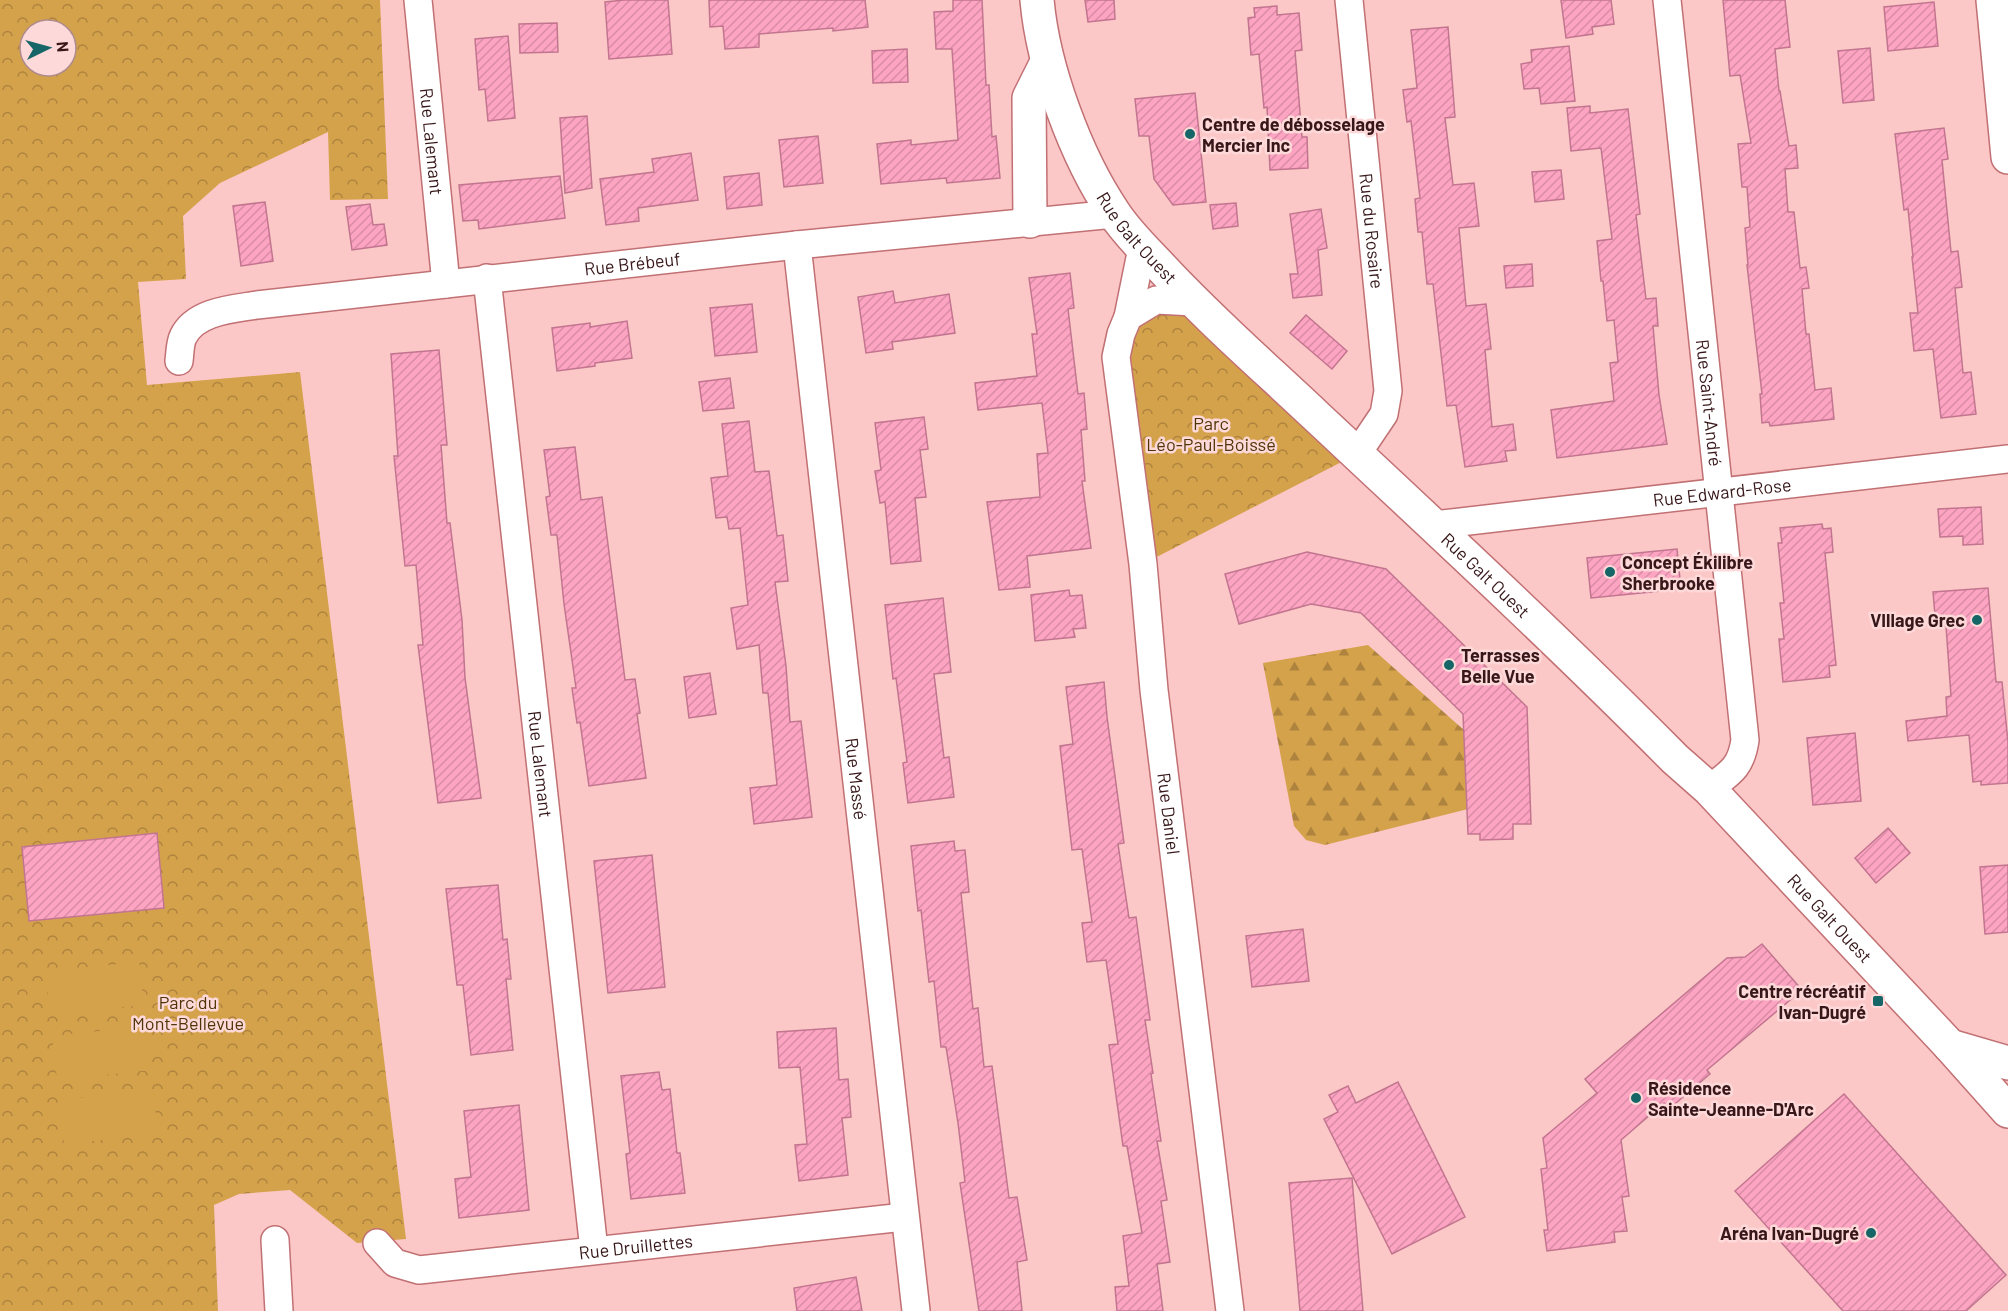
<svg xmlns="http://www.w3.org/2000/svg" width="2008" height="1311" font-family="Barlow,sans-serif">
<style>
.forest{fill:url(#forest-firs)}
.park{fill:url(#park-crowns);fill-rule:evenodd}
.pitch{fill:#d5a24c}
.building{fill:url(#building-hatch);stroke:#c2758f;stroke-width:1.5}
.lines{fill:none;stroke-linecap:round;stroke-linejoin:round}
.minor-casing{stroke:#c17073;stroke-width:30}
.secondary-casing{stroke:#c17073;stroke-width:36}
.minor{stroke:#fff;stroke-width:27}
.secondary{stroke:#fff;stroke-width:33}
.poi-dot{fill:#166567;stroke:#fed9d9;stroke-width:2}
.labels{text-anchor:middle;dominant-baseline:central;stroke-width:5;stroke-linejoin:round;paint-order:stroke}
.poi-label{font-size:18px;font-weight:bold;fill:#371719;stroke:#fed9d9;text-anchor:start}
.street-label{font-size:18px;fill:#371719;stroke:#fed9d9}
.park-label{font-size:18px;fill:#4d3507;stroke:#fed9d9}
</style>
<defs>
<pattern id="forest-firs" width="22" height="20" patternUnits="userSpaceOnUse" patternTransform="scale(1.5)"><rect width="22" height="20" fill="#d5a24c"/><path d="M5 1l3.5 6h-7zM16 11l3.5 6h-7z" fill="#ae833e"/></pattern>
<pattern id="park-crowns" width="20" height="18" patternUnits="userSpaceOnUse" patternTransform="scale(1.5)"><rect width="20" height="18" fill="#d5a24c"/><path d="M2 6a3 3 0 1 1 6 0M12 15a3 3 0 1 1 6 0" fill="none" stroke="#ae833e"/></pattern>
<pattern id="building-hatch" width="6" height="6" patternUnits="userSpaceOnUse" patternTransform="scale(1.5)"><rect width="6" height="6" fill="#fda4c2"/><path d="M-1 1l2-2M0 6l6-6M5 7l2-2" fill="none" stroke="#d98ca6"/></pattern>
</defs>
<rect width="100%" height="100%" fill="#fcc7c7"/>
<!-- forest -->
<path class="forest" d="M1368 645 1465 731 1468 809 1325 845 1306 840 1294 826 1263 663Z"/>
<!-- park -->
<g class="park">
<path d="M0 0H380L388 199 330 200 328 132 220 183 183 216 186 279 138 282 147 385 300 372 406 1239 357 1243 290 1190 239 1194 214 1205 218 1311H0ZM30 30H66V66H30Z"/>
<path d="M1194 302 1357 454 1143 564 1121 334 1128 317Z"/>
</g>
<!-- pitch -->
<g class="pitch">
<path d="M139 962 144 1005 50 1015 46 971Z"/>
<path d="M146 1026 151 1070 57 1080 52 1036Z"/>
<path d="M153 1090 158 1134 64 1144 59 1100Z"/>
</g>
<!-- building -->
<g class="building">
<path d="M624 0H668L672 54 609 59 605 2Z"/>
<path d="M709 0H865L868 27 833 31V28L759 34V47L725 49 723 26 710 27Z"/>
<path d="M953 0H982L986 85H989L992 137 996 136 1000 178 947 183 946 178 881 184 877 144 911 140V145L958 140 952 49H936L934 12 953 11Z"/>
<path d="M1085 0H1114L1115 19 1088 22Z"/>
<path d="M1561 0H1611L1614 24 1592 27 1593 34 1566 38Z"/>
<path d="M1723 0H1785L1790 47 1775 49 1779 91H1780L1789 146 1796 145 1798 168 1785 169 1788 212H1794L1800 268 1806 267 1809 288 1802 289 1806 334H1809L1815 390 1831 388 1834 419 1770 426 1769 422 1762 423 1760 394H1762L1747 265H1748L1745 228 1750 227 1747 187H1742L1738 144 1751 143 1740 75 1730 76Z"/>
<path d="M1934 2 1938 46 1888 51 1884 7Z"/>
<path d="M1277 6V15L1299 13 1302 50 1295 51 1302 137H1307L1308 168 1270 170 1267 107 1264 108 1259 54 1251 55 1248 18 1255 17 1254 8Z"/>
<path d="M557 23 558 52 520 53 519 24Z"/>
<path d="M1448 27 1455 117 1445 118 1453 185 1474 183 1479 226 1459 228 1466 306 1486 304 1491 349 1485 350 1492 427 1513 424 1516 450 1505 451 1507 461 1465 467 1456 405 1447 406 1433 284H1427L1422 232H1418L1415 199 1420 198 1411 121 1407 122 1403 90 1417 88 1411 30Z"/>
<path d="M508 36 515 118 488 121 485 89 479 90 475 39Z"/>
<path d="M1569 46 1575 101 1541 104 1539 88 1524 89 1521 64 1532 62 1531 50Z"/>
<path d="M1870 48 1874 100 1843 103 1838 51Z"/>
<path d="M907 49 908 82 873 83 872 51Z"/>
<path d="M1195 93 1206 202 1173 205 1154 179 1149 136H1139L1135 99Z"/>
<path d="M1590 106V113L1628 109 1640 214 1636 215 1646 299 1656 298 1658 326H1653L1659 395 1667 444 1557 458 1551 410 1614 401 1610 363 1618 362 1614 320 1607 321 1603 281H1601L1597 241 1612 239 1601 148 1571 151 1567 108Z"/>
<path d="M587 116 592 188 565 193 560 118Z"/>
<path d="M1944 128 1948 159 1942 160 1951 252 1958 251 1962 287 1955 288 1963 373 1971 372 1976 414 1941 418 1933 349 1914 351 1910 313H1918L1912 257H1913L1908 209 1904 210 1895 134Z"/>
<path d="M818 136 823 183 784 187 779 140Z"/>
<path d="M691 153 698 200 638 208 639 221 606 225 600 179 654 172 652 159Z"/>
<path d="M1561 170 1564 199 1535 202 1532 172Z"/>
<path d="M759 173 762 205 727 209 724 177Z"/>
<path d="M560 176 565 218 479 229 478 220 463 221 459 185Z"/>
<path d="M265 202 273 261 241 266 233 206Z"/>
<path d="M1236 203 1238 226 1213 229 1210 205Z"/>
<path d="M370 204 373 225 384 224 387 245 352 250 346 207Z"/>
<path d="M1321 209 1327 248 1318 250 1322 295 1293 298 1290 274H1298L1290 214Z"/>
<path d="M1532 264 1533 286 1506 288 1504 266Z"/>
<path d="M1070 273 1074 308 1068 309 1078 394 1084 393 1087 429 1081 430 1085 481H1082L1091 548 1027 556 1030 587 999 590 987 502 1040 497 1037 454 1048 453 1042 403 978 410 975 383 1037 376 1032 334H1037L1029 278Z"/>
<path d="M893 291 895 303 949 294 955 333 892 342 893 349 866 353 858 297Z"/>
<path d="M752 304 757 352 715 356 710 308Z"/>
<path d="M1306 315 1347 351 1332 369 1290 333Z"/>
<path d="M627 321 632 358 595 363V366L557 371 552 328 590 323V327Z"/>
<path d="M439 350 447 445H441L447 523H450L462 620 465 678 481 798 438 803 418 645H423L416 565 405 566 394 456H398L391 354Z"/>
<path d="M730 378 734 408 703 411 699 382Z"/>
<path d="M924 417 928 449 920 450 926 497 915 498 921 561 891 564 885 502 880 503 875 471 881 470 875 423Z"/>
<path d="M749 421 755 472 769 471 777 536 783 535 788 581 775 582 786 666 790 722 801 721 812 817 754 824 750 788 777 785 768 693H763L759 645 737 649 731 608 748 605 740 528 729 529 727 517 716 518 711 478 728 476 722 424Z"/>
<path d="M575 447 581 500 602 497 625 680 635 679 640 713 637 714 646 778 589 786 580 722 577 723 572 688H576L564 604 557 535H551L546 497 550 496 544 450Z"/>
<path d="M1981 507 1983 544 1963 545V536L1940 537 1938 509Z"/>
<path d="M1822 524 1823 529 1831 528 1833 552 1825 553 1836 665 1829 666 1830 677 1783 682 1779 639H1784L1780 603H1784L1778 543H1782L1780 528Z"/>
<path d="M1677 549 1681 589 1591 598 1587 558Z"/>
<path d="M1307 552 1386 569 1527 707 1531 824H1513V839L1480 840V834H1468L1463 714 1361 613 1311 604 1239 624 1225 574Z"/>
<path d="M1988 588 1996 682H2002L2008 742V783L1981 785V781L1973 782 1969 735 1908 741 1906 721 1947 716 1946 697 1951 696 1946 626 1936 627 1933 592Z"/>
<path d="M1069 590 1070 596 1082 595 1086 628 1073 629 1075 637 1035 641 1031 595Z"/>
<path d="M943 598 951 672 934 674 944 758 949 757 954 797 908 803 903 763 907 762 896 678 893 679 885 605Z"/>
<path d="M710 673 716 714 689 718 684 677Z"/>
<path d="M1104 682 1107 717 1124 843 1118 844 1129 918 1136 917 1150 1020H1145L1153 1073 1151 1074 1161 1141H1157L1167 1200 1161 1201 1170 1262 1157 1264 1163 1311H1117L1115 1287 1129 1286 1123 1236 1142 1233 1127 1146H1123L1109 1045 1118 1044 1106 960 1087 962 1082 923 1092 922 1082 849 1072 850 1060 746 1073 744 1066 687Z"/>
<path d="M1855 733 1861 801 1813 805 1807 738Z"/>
<path d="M1888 828 1910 853 1876 883 1855 858Z"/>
<path d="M157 833 164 908 29 921 22 847Z"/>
<path d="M954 841 955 851 965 850 969 892 961 893 973 1009 978 1008 984 1067 992 1066 1009 1198 1017 1197 1027 1260 1017 1262 1022 1311H979L960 1183 965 1182 958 1123 946 1047H941L934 981 929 982 921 910 918 911 911 846Z"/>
<path d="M652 855 665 987 608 993 594 861Z"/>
<path d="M2008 865V932L1985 934 1980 867Z"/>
<path d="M498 885 503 940 507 939 511 979H506L513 1050 471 1055 463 985H457L446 889Z"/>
<path d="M1303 929 1309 981 1252 987 1246 936Z"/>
<path d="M1762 944 1802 990 1707 1070 1710 1074 1669 1109 1664 1103 1621 1140 1629 1196 1622 1197 1627 1231 1614 1232 1615 1242 1547 1251 1544 1230H1548L1541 1169 1547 1168 1543 1138 1597 1093 1585 1079 1727 958 1745 957Z"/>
<path d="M836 1028 839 1080 848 1079 851 1117 842 1118 848 1175 799 1181 795 1145 807 1144 800 1067 779 1068 777 1032Z"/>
<path d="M659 1072 662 1090 670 1089 677 1153H680L685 1193 631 1199 626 1154 630 1153 621 1076Z"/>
<path d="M1398 1082 1465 1217 1392 1254 1324 1119 1338 1112 1329 1095 1348 1086 1356 1103Z"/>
<path d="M1844 1094 2006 1275 1966 1311H1843L1735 1191Z"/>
<path d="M519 1105 529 1210 459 1218 455 1179 471 1177 464 1111Z"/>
<path d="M1352 1178 1363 1311H1300L1289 1183Z"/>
<path d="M856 1277 862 1311H797L794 1288Z"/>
</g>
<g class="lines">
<!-- minor casing -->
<g class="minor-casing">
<g id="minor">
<path id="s1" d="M418 0 446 284"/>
<path id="s2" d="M1349 0 1388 391 1384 414 1357 454"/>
<path id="s3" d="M1667 0 1745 740C1741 768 1730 773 1709 789"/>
<path id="s4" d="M797 245 916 1311"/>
<path id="s5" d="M1142 248 1128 317 1121 334 1116 357 1143 564 1154 690 1230 1311"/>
<path id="s6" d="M487 278 594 1250"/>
<path d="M1128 317 1156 300 1194 302"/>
<path id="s7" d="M179 361C180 353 180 343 183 337 195 311 233 309 257 305L797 245 1114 214"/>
<path id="s8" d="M1434 525 2008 459"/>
<path d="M275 1240 279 1311"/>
<path id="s9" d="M377 1243 395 1263 419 1270 904 1217"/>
</g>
</g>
<!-- secondary casing -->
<g class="secondary-casing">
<g id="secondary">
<path id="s10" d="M1037 0C1043 68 1076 157 1114 213 1127 233 1145 250 1161 267 1209 319 1263 366 1315 415 1436 528 1558 641 1675 759L1709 789 1950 1046 2008 1111"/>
<path d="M1993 0 2008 157"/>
<path d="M1030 221 1029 98 1047 62"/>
<path d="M1950 1046 2008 1063"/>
</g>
</g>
<!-- minor -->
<use href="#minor" class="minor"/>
<!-- secondary -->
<use href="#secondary" class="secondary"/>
</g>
<!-- markers -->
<g class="poi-dot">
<circle cx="1190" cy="134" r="6"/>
<circle cx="1610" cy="572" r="6"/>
<circle cx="1977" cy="620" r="6"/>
<circle cx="1449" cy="665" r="6"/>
<rect x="1872" y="995" width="12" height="12" rx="3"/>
<circle cx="1636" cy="1098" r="6"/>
<circle cx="1871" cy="1233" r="6"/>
</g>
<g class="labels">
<!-- poi labels -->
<g class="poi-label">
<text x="1202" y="124">Centre de débosselage<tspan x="1202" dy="21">Mercier Inc</tspan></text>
<text x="1622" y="562">Concept Ékilibre<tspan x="1622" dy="21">Sherbrooke</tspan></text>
<text x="1965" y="620" text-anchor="end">VIllage Grec</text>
<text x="1461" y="655">Terrasses<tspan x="1461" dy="21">Belle Vue</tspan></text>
<text x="1866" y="991" text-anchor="end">Centre récréatif<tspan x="1866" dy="21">Ivan-Dugré</tspan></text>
<text x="1648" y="1088">Résidence<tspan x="1648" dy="21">Sainte-Jeanne-D'Arc</tspan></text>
<text x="1859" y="1233" text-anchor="end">Aréna Ivan-Dugré</text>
</g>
<!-- street labels -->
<g class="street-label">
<text stroke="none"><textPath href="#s1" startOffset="142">Rue Lalemant</textPath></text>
<text stroke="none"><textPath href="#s2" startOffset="232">Rue du Rosaire</textPath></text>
<text stroke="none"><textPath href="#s10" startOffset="262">Rue Galt Ouest</textPath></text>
<text stroke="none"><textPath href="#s7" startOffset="486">Rue Brébeuf</textPath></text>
<text stroke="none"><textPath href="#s3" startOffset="405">Rue Saint-André</textPath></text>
<text stroke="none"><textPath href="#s8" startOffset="290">Rue Edward-Rose</textPath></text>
<text stroke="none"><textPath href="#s10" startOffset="748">Rue Galt Ouest</textPath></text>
<text stroke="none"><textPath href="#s6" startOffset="489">Rue Lalemant</textPath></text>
<text stroke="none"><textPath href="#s4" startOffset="537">Rue Massé</textPath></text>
<text stroke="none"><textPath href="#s5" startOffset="572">Rue Daniel</textPath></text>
<text stroke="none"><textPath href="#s10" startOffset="1234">Rue Galt Ouest</textPath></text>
<text stroke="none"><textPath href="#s9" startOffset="270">Rue Druillettes</textPath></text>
</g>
<!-- park labels -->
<g class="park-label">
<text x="1211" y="423">Parc<tspan x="1211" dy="21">Léo-Paul-Boissé</tspan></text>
<text x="188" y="1002">Parc du<tspan x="188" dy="21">Mont-Bellevue</tspan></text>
</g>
</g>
<!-- north arrow -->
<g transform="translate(48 48) rotate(85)"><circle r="28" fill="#fed9d9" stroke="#ae8b8c" stroke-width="1.5"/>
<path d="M0-4.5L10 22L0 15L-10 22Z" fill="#166567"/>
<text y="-9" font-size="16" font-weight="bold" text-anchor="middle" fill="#371719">N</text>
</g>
</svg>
